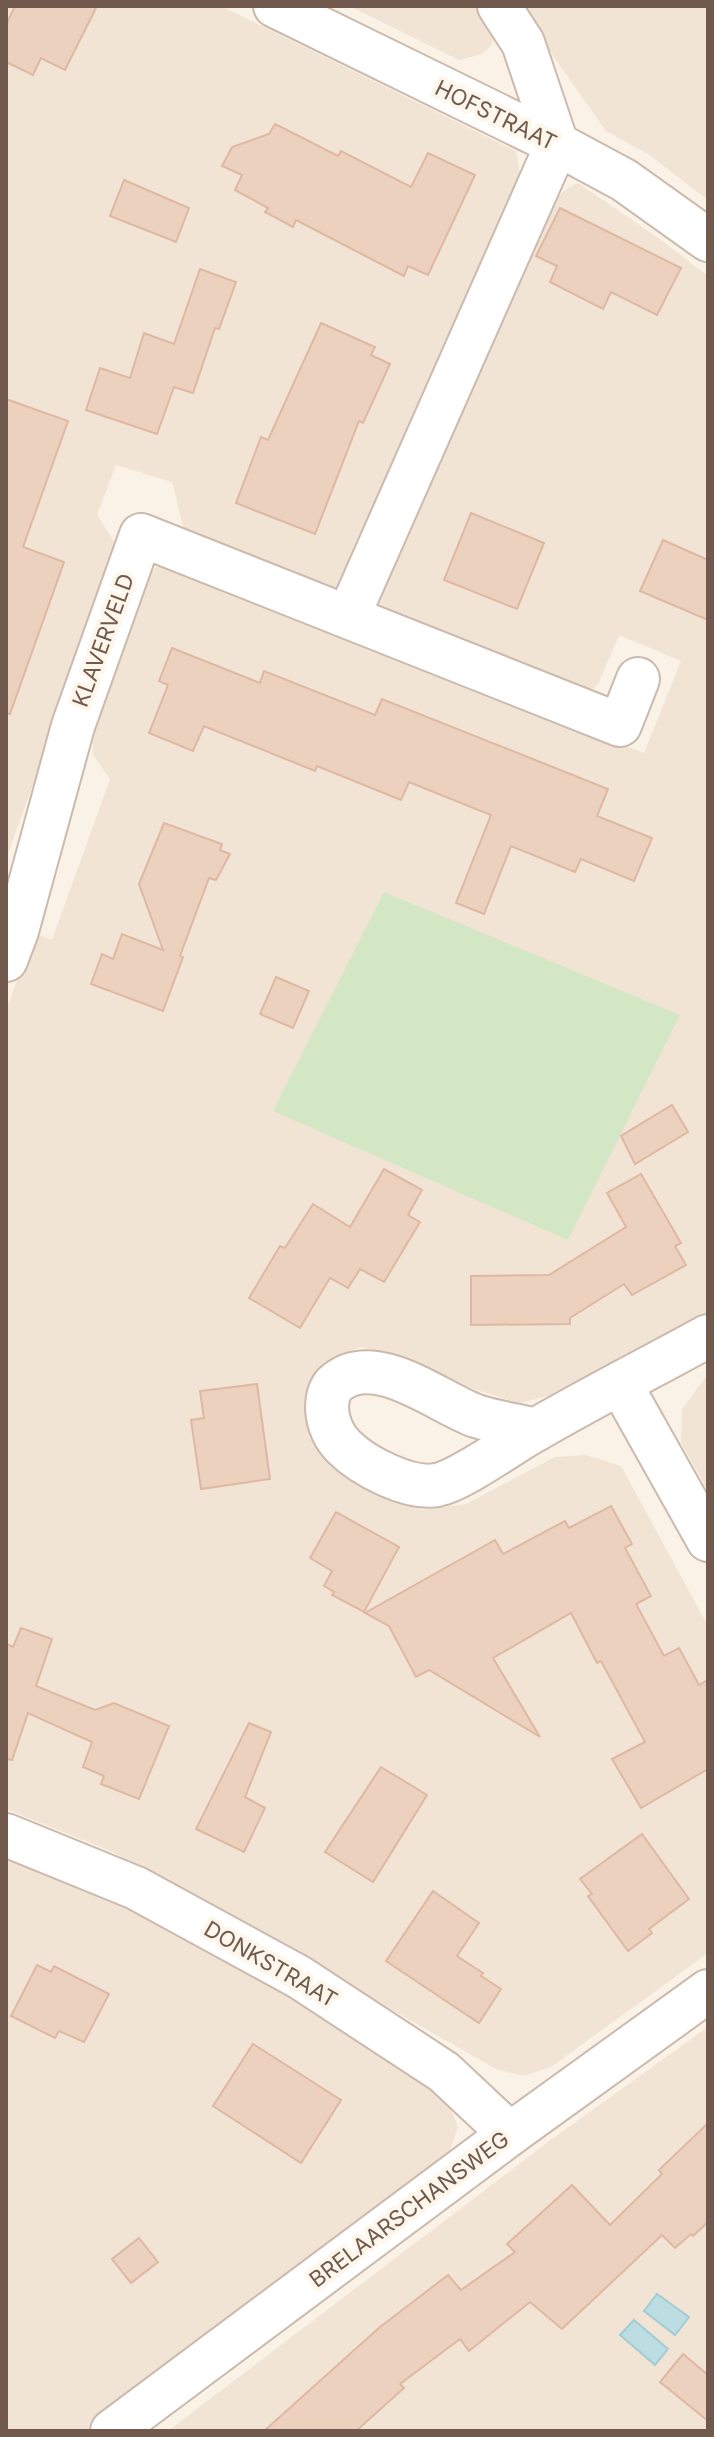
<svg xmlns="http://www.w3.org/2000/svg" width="714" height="2437" font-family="Inter,sans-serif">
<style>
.residential{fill:#f1e4d5}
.green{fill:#d3e7c5}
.water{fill:#bcdde2;stroke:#a3ccd3;stroke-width:2}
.building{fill:#edd1bf;stroke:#dfb8a1;stroke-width:2}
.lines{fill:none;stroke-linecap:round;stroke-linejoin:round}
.street-casing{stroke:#cbbaad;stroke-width:46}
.street{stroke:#fff;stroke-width:42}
.labels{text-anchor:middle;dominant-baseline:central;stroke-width:8;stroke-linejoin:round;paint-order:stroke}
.street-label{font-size:22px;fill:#71594d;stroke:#fdf6eb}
</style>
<rect width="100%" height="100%" fill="#faf2e6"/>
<!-- residential -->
<g class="residential">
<path d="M6 6H221L516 151 521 178 345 580 337 588 332 589 185 534 172 482 116 465 97 515 113 540 117 552 115 559 6 859Z"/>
<path d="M349 6H486L496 31 491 46 482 54 459 60Z"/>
<path d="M518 6H708V200L648 154 606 131Z"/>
<path d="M578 183 657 237 708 276V1315L561 1393 519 1403 458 1384 389 1354 360 1347 332 1358 314 1380 383 1495 421 1510 466 1504 555 1457 586 1455 621 1466 708 1626V1953L551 2067 524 2076 496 2069 113 1852 6 1809V1011L34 933 52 940 110 779 93 755 92 728 149 575 157 566 164 564 644 753 681 661 619 635 598 684 591 690 582 691 379 607 378 602 377 596 552 202 568 188Z"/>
<path d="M708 1374V1491L681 1443 682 1409Z"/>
<path d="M6 1859 148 1916 258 1972 444 2092 458 2127 446 2162 86 2431H6Z"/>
<path d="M708 2027V2431H168L552 2139Z"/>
</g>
<!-- green -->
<path class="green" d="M384 892 680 1015 568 1240 273 1111Z"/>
<!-- water -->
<g class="water">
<path d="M657 2294 689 2317 675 2335 644 2311Z"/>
<path d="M634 2320 668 2349 655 2365 620 2335Z"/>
</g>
<!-- building -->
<g class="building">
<path d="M15 6H97L65 70 41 58 33 75 6 62V25Z"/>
<path d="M275 124 338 156 341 151 411 187 428 153 475 175 428 275 408 266 404 276 296 220 293 227 265 212 268 208 235 190 242 175 222 166 232 147 269 134Z"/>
<path d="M124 180 189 208 176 242 110 216Z"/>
<path d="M560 208 681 268 657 315 611 292 603 309 550 282 557 266 536 256Z"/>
<path d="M200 269 236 282 219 329 215 328 193 393 174 387 157 434 86 410 100 368 130 378 144 333 174 344Z"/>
<path d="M321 323 375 347 371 355 390 364 363 423 359 421 315 534 236 503 261 437 268 440Z"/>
<path d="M6 399 68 421 23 547 64 562 10 714 6 713Z"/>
<path d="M471 513 544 543 517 609 444 580Z"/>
<path d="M663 540 708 560V620L640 591Z"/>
<path d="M172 648 260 683 264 671 375 715 382 699 608 789 597 816 652 838 634 881 581 859 575 872 511 846 484 914 456 903 491 815 409 782 401 800 317 766 315 771 204 726 193 751 149 733 168 685 159 681Z"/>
<path d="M164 823 222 844 220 850 230 854 216 880 209 878 180 956 183 957 163 1011 91 984 102 954 113 959 122 934 163 950 139 884Z"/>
<path d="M276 977 309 991 293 1028 260 1014Z"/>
<path d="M672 1105 688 1132 635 1164 621 1136Z"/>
<path d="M384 1169 422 1190 408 1215 420 1222 384 1282 360 1269 348 1288 330 1278 300 1328 249 1298 280 1246 285 1248 313 1204 350 1227Z"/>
<path d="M641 1174 681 1243 675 1246 686 1265 632 1295 624 1284 570 1318V1324L471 1325V1276L549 1275 626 1227 607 1193Z"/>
<path d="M257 1384 270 1479 201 1489 191 1420 204 1418 200 1391Z"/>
<path d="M611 1506 632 1544 625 1548 651 1596 636 1604 664 1656 679 1648 699 1685 708 1680V1769L641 1808 612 1759 645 1742 601 1661 597 1663 571 1613 493 1658 540 1737 429 1670 416 1677 389 1626 365 1613 495 1540 503 1554 565 1521 569 1528Z"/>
<path d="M336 1512 399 1547 364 1612 332 1595 334 1592 324 1586 332 1571 310 1558Z"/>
<path d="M21 1628 52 1639 36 1686 95 1710 114 1703 169 1726 139 1799 101 1784 104 1776 83 1767 92 1742 28 1713 12 1760 6 1759V1644L13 1647Z"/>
<path d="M249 1723 271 1732 245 1797 265 1808 244 1852 196 1829Z"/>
<path d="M381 1767 427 1795 373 1882 325 1852Z"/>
<path d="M642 1834 689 1899 649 1929 652 1933 628 1951 588 1896 592 1894 580 1879Z"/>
<path d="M433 1891 479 1923 457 1956 483 1973 481 1976 501 1989 479 2023 386 1961Z"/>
<path d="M37 1965 51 1972 54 1966 109 1994 84 2042 59 2031 55 2038 11 2016Z"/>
<path d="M253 2044 341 2100 301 2163 213 2106Z"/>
<path d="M708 2123V2222L693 2236 691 2234 675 2248 662 2235 562 2329 530 2302 469 2351 460 2339 400 2384 404 2388 356 2431H264L380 2327 448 2275 461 2290 515 2252 507 2244 572 2185 610 2225 662 2174 659 2170Z"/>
<path d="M139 2238 158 2262 131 2283 112 2259Z"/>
<path d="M683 2354 708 2375V2421L660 2382Z"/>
</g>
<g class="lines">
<!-- street casing -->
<g class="street-casing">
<g id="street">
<path d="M275 6 557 144 624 180 708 240"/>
<path d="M348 617 557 144 523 43 499 6"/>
<path d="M6 960 17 931 73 726 141 535 620 725 638 679"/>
<path d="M621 1385 708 1540"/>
<path d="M536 1430C516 1425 495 1422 476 1416 438 1402 376 1351 337 1382 329 1388 327 1399 327 1409 328 1423 333 1436 344 1447 363 1466 409 1490 437 1485 461 1480 509 1445 532 1432 590 1398 650 1368 708 1336"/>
<path d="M6 1835 136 1888 299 1977 444 2072 510 2134"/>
<path d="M112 2431 510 2134 708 1991"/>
</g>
</g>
<!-- street -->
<use href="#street" class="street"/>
</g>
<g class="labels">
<!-- street labels -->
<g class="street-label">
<text transform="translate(496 115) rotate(26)">HOFSTRAAT</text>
<text transform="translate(103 640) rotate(-70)">KLAVERVELD</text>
<text transform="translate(271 1964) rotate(30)">DONKSTRAAT</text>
<text transform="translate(409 2209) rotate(-37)">BRELAARSCHANSWEG</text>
</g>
</g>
<!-- border -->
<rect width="714" height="2437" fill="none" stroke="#71594d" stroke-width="16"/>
</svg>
